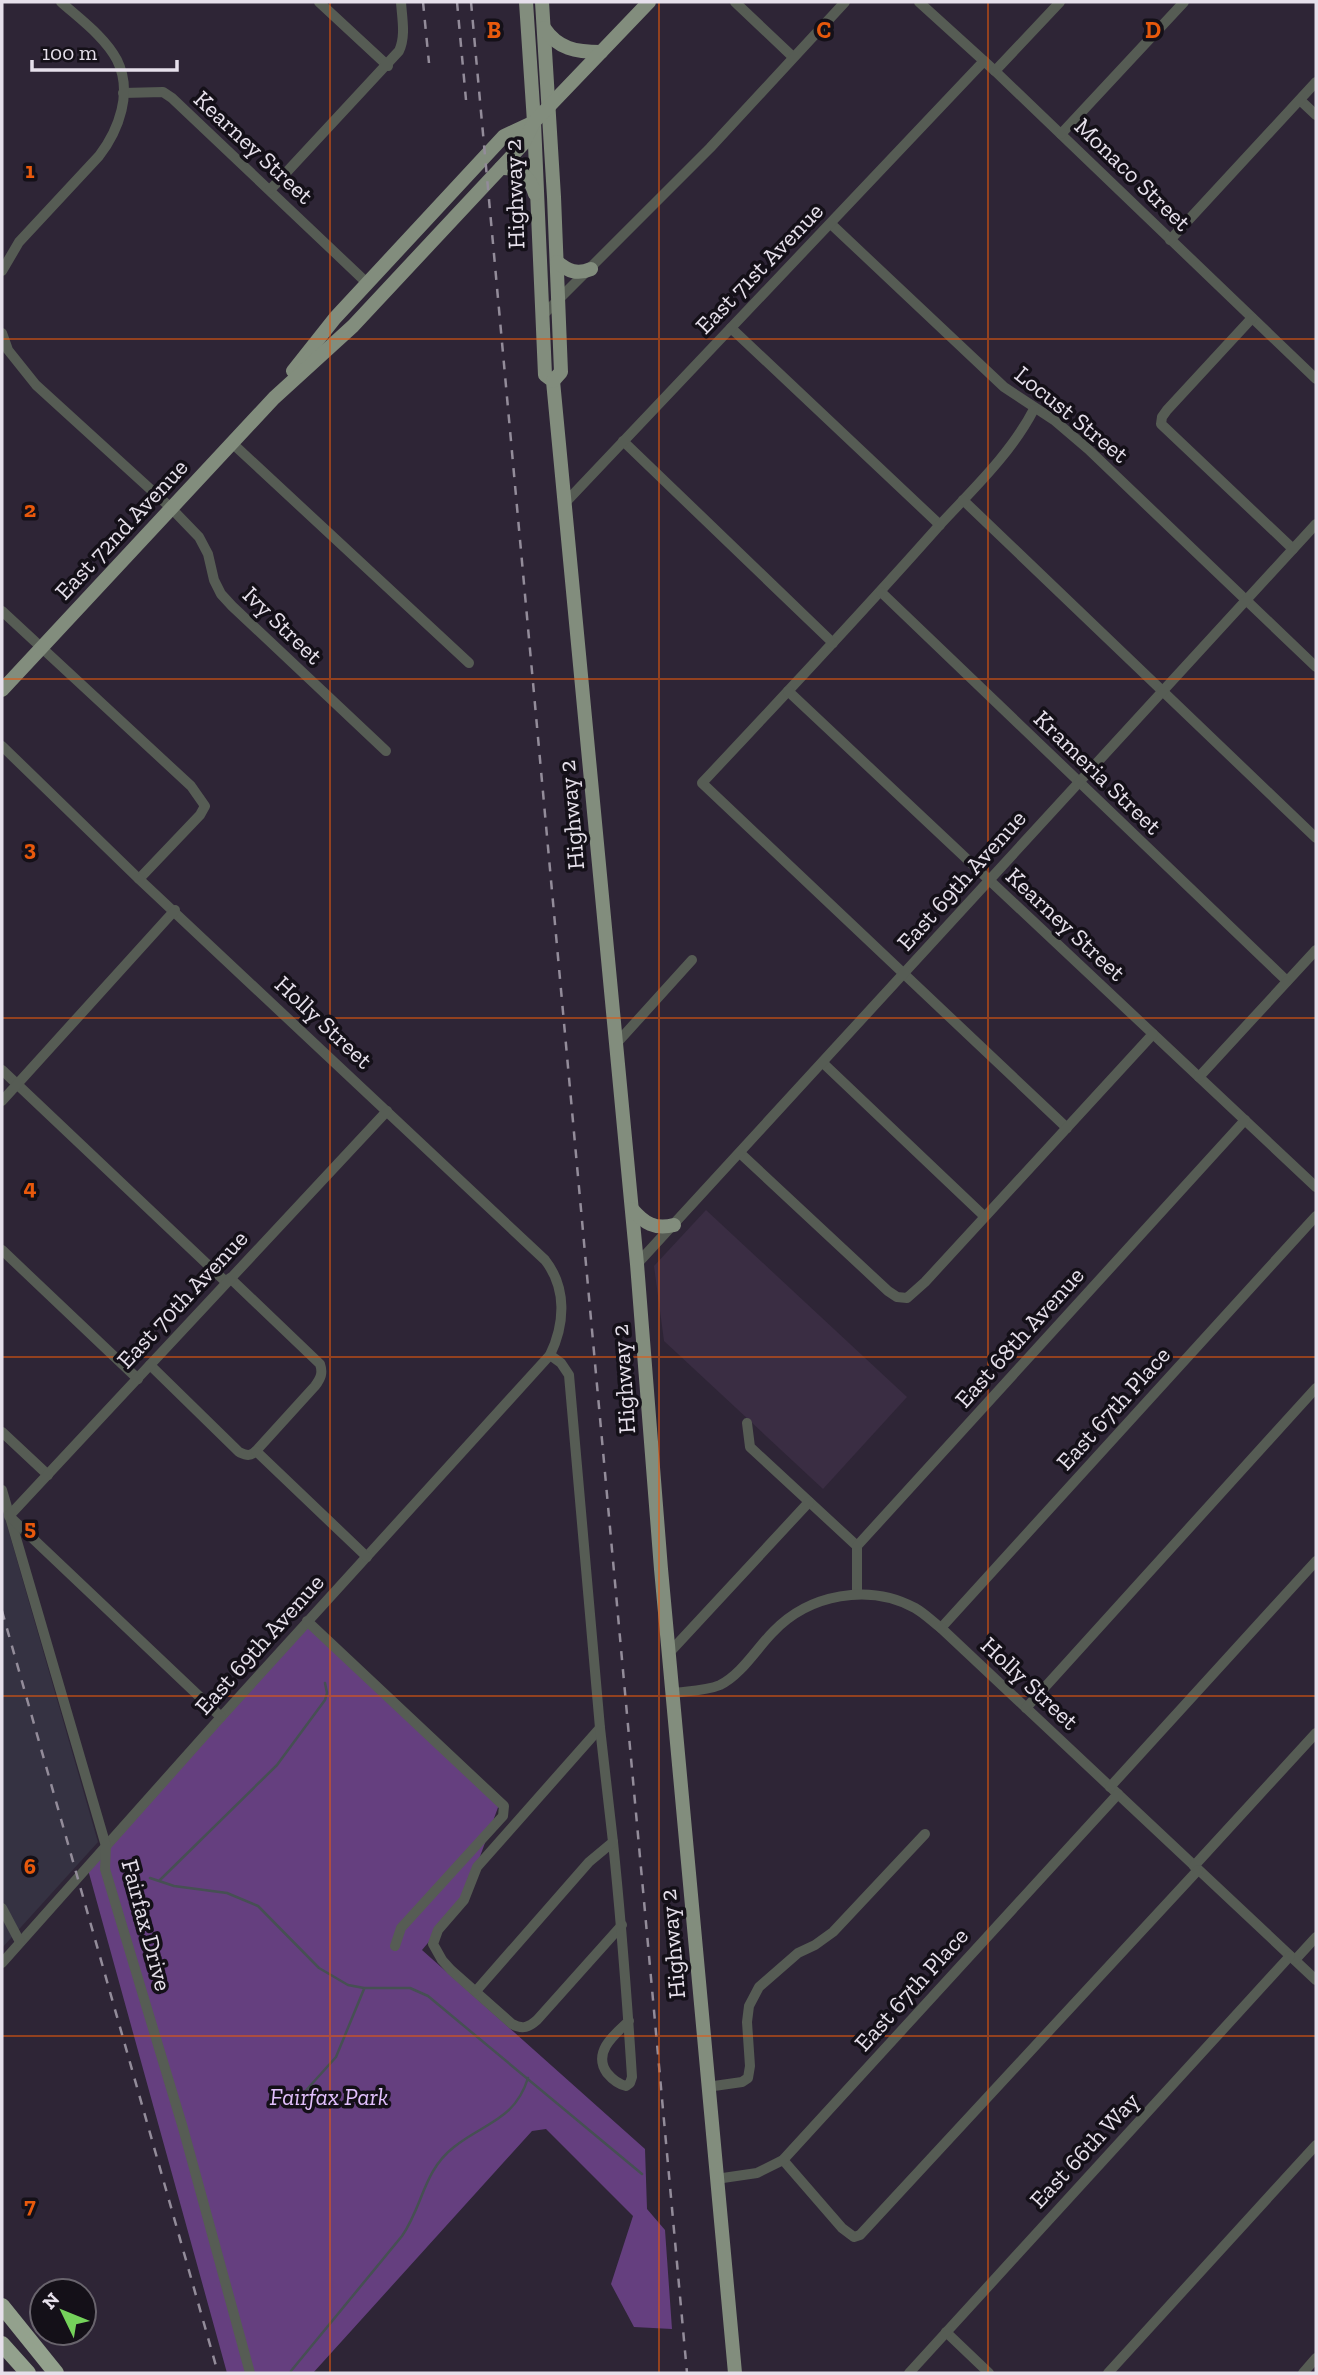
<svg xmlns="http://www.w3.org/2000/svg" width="1318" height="2375" font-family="'Zilla Slab',serif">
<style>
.industrial{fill:#353242}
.built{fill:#3a2d43}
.green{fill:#653f7f}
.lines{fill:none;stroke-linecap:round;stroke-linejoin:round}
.stream{stroke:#465053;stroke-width:2.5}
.minor{stroke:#565c54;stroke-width:10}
.major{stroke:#828d7d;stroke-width:14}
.highway{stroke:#93a18d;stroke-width:16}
.rail{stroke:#938c9a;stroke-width:2.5;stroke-dasharray:9 9;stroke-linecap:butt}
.grid{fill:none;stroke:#e8590c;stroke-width:2;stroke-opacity:0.55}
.labels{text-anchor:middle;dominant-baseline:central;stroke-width:7;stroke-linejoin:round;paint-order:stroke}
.street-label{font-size:24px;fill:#e6e0eb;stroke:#141018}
.park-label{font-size:24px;font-style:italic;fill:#e2c0fd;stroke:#141018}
.grid-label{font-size:23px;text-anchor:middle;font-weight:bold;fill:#e8590c;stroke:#141018;stroke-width:7;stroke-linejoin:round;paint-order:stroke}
</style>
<rect width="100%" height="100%" fill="#2e2536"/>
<!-- industrial -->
<path class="industrial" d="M2 1508 98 1842 2 1948Z"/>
<!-- built -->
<path class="built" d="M706 1210 907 1397 823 1489 664 1341 654 1266Z"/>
<!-- green -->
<path class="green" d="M307 1621 500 1802 464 1900 422 1950 645 2149 647 2209 665 2230 672 2329 634 2327 611 2284 633 2216 546 2129 532 2131 313 2373H227L87 1866Z"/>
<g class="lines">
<!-- stream -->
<g class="stream">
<path d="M150 1878 174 1886 227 1893 258 1906 319 1968 348 1985 364 1988H410L428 1996 642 2174"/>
<path d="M160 1880 277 1765 325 1700 327 1693 325 1683"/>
<path d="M292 2106 336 2057 364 1989"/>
<path d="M291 2371 402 2236C423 2206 423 2171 454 2147 484 2123 515 2120 528 2078"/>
</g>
<!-- minor -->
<g class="minor">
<path d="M319 2 388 66"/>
<path d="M735 2 793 57"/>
<path d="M919 2 995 71 1316 379"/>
<path d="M995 71 1060 2"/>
<path d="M123 93 163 92 172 98 367 283"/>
<path d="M1300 100 1316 115"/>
<path d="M1061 134 1184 2"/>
<path d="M270 190 399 51C406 36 402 18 401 2"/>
<path d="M831 224 1004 387 1054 420 1088 449 1316 667"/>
<path d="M1170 240 1316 82"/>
<path d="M2 271 19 242 99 156C119 130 133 92 117 60 105 37 80 19 61 2"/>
<path d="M542 316 710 148 845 2"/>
<path d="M1252 318 1167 410 1162 417 1161 424 1293 549"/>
<path d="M731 328 940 525"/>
<path d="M2 333 8 350 36 385 171 508 199 537 208 554 214 580 221 594 232 606 386 751"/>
<path d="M1034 409C1011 454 971 491 937 528 860 615 781 699 702 783L1067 1128"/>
<path d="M623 441 833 643"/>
<path d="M232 443 469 663"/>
<path d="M963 500 1316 838"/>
<path d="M564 504 984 61"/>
<path d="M881 592 1287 981"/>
<path d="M2 611 191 786 205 806 200 815 139 879"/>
<path d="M788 691 1316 1187"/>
<path d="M2 746 139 879 545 1260C567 1288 565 1324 550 1355L221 1717 2 1963"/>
<path d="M616 1044 692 960"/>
<path d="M823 1063 984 1216"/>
<path d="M2 1070 226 1282"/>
<path d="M1199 1077 1316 950"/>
<path d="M2 1101 175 910"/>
<path d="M741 1154 888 1291 897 1297 907 1298 925 1282 1153 1034"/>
<path d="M2 1250 138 1379"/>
<path d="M637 1264 1316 524"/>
<path d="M150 1365 239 1452C246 1455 250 1457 256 1451L315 1386C321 1378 323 1373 320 1364L230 1278"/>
<path d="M747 1423 750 1447 857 1546"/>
<path d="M2 1432 48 1475"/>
<path d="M256 1451 367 1557"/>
<path d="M2 1490 106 1846 105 1869 183 2128 250 2373"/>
<path d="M857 1594V1546L1245 1120"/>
<path d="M307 1621 504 1806 503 1816 401 1928 395 1946"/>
<path d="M941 1628 1316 1216"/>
<path d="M669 1653 809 1502"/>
<path d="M673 1693C687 1691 706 1691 720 1685 741 1675 757 1648 773 1632 809 1594 869 1583 915 1608 924 1613 933 1622 941 1628L1316 1980"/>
<path d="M1026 1708 1316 1388"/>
<path d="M221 1717 9 1516 387 1111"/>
<path d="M600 1728 477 1867 464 1900 438 1930 433 1944 442 1960 451 1970 512 2024C523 2030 529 2027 537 2020L622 1925"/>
<path d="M1110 1787 1316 1561"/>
<path d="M613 1842C621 1920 627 1999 632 2077L630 2083 626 2086C618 2084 612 2079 607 2073 592 2052 615 2034 629 2021"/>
<path d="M1194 1866 1316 1733"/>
<path d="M2 1908 20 1942"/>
<path d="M1295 1960 1316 1937"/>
<path d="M476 1991 589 1862 613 1842 600 1728 569 1375 561 1363 550 1355"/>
<path d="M707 2087 742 2082 748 2078 750 2066 747 2022 749 2006 759 1987 798 1953 815 1945 833 1932 925 1834"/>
<path d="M783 2160 842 2228 854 2237 860 2235 1198 1870"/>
<path d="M716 2179 757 2173 783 2160 1118 1794"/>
<path d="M946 2332 989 2373"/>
<path d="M909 2373 1290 1956"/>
<path d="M1108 2373 1316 2145"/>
<path d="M1303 2373 1316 2358"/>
</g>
<!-- major -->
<g class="major">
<path d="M526 2 534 122 545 375 553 381 637 1264 661 1569 735 2373"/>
<path d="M542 2 554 197 561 372 553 381"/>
<path d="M544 28C558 49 576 52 601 52"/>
<path d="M501 168C519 167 530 177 535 194"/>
<path d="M557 262C568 271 577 275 591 269"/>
<path d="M293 371 335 318 504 136 534 122"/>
<path d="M2 690 274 398 353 326 523 144 534 122 649 2"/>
<path d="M632 1209C644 1223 655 1230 674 1225"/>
</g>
<!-- highway -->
<g class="highway">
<path d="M2 2306 56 2373"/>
<path d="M2 2344 28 2373"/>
</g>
<!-- rail -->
<g class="rail">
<path d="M423 2 429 63"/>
<path d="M457 2 466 100"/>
<path d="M471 2 687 2373"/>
<path d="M2 1611 218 2373"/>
</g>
</g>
<!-- grid -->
<path class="grid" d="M330 2V2373M659 2V2373M988 2V2373M2 339H1316M2 679H1316M2 1018H1316M2 1357H1316M2 1696H1316M2 2036H1316"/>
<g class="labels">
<!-- street labels -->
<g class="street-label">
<text transform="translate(254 147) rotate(43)">Kearney Street</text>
<text transform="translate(1133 174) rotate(44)">Monaco Street</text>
<text transform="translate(514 194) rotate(-92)">Highway 2</text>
<text transform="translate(759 268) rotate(-46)">East 71st Avenue</text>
<text transform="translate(1072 414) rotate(39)">Locust Street</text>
<text transform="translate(121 529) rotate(-47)">East 72nd Avenue</text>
<text transform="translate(283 625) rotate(44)">Ivy Street</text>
<text transform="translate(1098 772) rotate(44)">Krameria Street</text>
<text transform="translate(571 815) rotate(-95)">Highway 2</text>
<text transform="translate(961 880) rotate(-48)">East 69th Avenue</text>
<text transform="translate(1066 924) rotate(43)">Kearney Street</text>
<text transform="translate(324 1022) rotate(43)">Holly Street</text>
<text transform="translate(182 1299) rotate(-47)">East 70th Avenue</text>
<text transform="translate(1019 1337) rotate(-48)">East 68th Avenue</text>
<text transform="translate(623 1379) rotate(-94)">Highway 2</text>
<text transform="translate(1113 1408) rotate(-48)">East 67th Place</text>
<text transform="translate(259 1644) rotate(-48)">East 69th Avenue</text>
<text transform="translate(1030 1683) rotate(43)">Holly Street</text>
<text transform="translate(147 1925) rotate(75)">Fairfax Drive</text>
<text transform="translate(672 1944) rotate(-95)">Highway 2</text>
<text transform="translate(911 1989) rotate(-48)">East 67th Place</text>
<text transform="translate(1084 2150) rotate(-47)">East 66th Way</text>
</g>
<!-- park labels -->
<g class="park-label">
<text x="329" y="2096">Fairfax Park</text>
</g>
</g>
<g class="grid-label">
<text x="494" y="38">B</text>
<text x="824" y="38">C</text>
<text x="1153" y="38">D</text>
<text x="30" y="178">1</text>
<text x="30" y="517">2</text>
<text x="30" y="856">3</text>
<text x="30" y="1195">4</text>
<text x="30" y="1535">5</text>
<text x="30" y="1874">6</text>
<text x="30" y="2213">7</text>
</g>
<!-- border -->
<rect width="1318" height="2375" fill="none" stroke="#e6e0eb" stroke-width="7"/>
<!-- north arrow -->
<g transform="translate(63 2312) rotate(313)"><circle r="33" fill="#141018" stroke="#68636c" stroke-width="2"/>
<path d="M0-5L12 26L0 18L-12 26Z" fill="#75d25b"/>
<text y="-10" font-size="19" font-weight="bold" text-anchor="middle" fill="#e6e0eb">N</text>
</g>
<!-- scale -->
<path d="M32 60v10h145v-10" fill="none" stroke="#e6e0eb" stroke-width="3.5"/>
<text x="42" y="60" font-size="21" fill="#e6e0eb" stroke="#141018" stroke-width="5" paint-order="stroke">100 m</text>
</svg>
